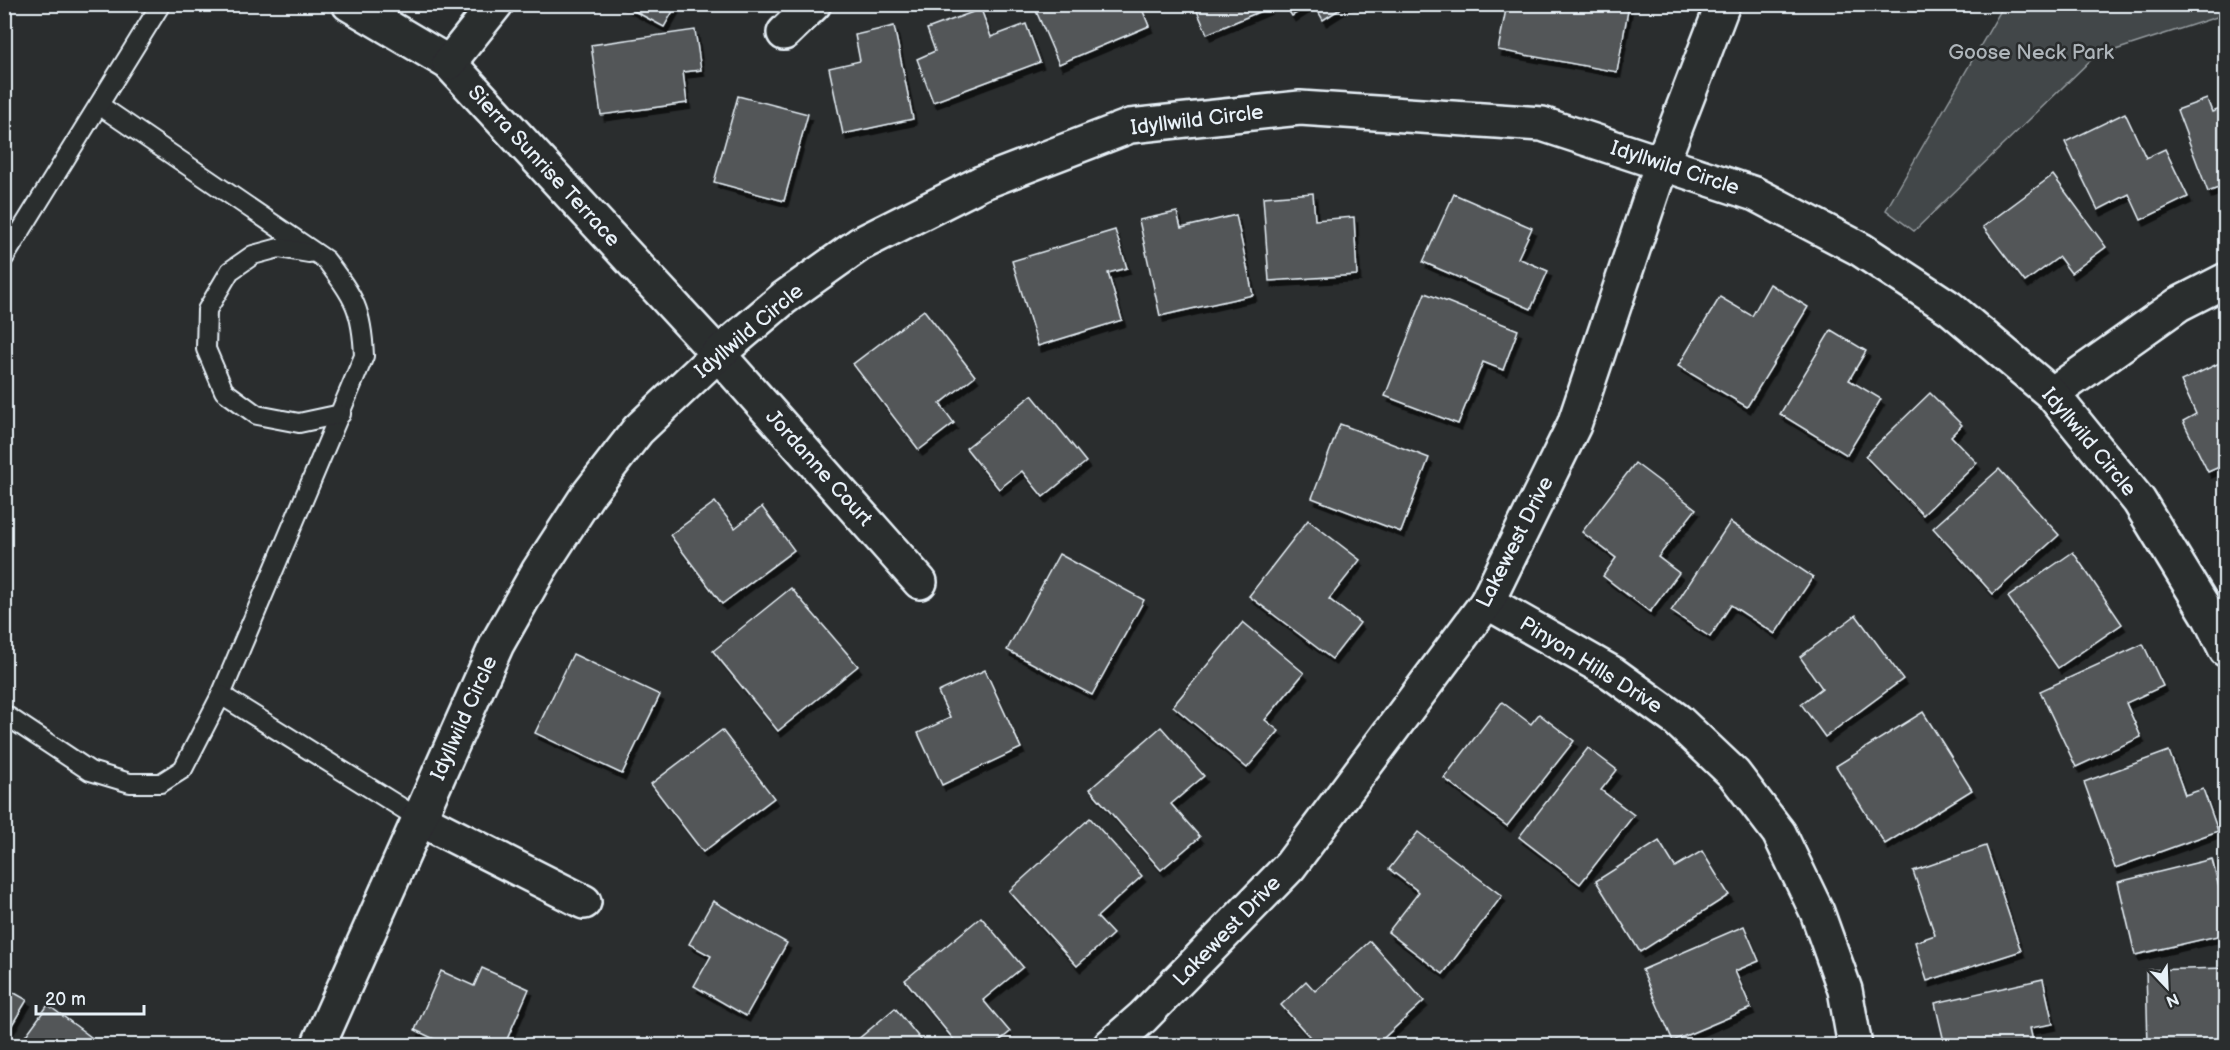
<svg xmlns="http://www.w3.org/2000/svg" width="2230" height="1050" font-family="'Balsamiq Sans',sans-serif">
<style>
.green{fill:#424648;stroke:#959ca0;stroke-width:1.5}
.building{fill:#535759;stroke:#e8f1f8;stroke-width:1.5;filter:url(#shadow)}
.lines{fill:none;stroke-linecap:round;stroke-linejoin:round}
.lane-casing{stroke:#e8f1f8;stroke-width:22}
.street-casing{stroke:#e8f1f8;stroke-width:38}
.lane{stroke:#2a2d2e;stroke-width:18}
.street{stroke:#2a2d2e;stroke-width:33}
.labels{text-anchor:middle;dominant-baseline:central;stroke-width:5;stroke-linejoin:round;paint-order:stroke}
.park-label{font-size:21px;fill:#aeb5ba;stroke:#2a2d2e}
.street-label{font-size:21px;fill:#e8f1f8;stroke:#2a2d2e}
</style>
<defs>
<filter id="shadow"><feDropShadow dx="3.5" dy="6" stdDeviation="0" flood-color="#0009"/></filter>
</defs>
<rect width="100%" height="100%" fill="#2a2d2e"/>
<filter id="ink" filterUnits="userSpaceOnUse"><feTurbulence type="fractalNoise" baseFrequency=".0167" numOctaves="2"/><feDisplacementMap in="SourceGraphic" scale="12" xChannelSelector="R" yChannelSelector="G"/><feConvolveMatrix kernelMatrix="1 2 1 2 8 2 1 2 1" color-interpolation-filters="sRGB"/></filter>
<g filter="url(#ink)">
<!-- green -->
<path class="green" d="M2004 5 2225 4 2226 14 2094 57 1914 231 1886 210Z"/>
<!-- building -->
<g class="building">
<path d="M621 4H677L664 27Z"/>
<path d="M1033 4H1140L1149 26 1059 64Z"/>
<path d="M1194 4H1267L1268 8 1207 34Z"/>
<path d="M1284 4H1311L1292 16Z"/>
<path d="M1314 4H1348L1323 20Z"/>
<path d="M1507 4 1629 5 1617 72 1498 50Z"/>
<path d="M981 9 991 37 1026 24 1040 62 933 102 917 59 935 51 927 29Z"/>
<path d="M894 26 913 119 843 134 829 68 860 61 855 35Z"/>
<path d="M695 30 701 70 683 72 687 103 601 115 591 45Z"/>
<path d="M738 96 808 114 784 201 714 182Z"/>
<path d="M2207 99 2212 112 2226 107V185L2208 192 2177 110Z"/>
<path d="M2125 113 2146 158 2165 149 2188 197 2141 220 2129 194 2098 210 2065 142Z"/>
<path d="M2053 175 2106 247 2071 273 2059 257 2025 282 1983 227Z"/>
<path d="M1313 193 1315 220 1354 217 1357 275 1269 281 1263 197Z"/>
<path d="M1454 194 1532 228 1518 258 1548 271 1531 309 1423 262Z"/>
<path d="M1177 212 1181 228 1236 215 1253 295 1160 316 1139 220Z"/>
<path d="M1115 230 1127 268 1108 273 1122 320 1038 346 1012 261Z"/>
<path d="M1770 284 1808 307 1747 407 1678 366 1720 297 1752 316Z"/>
<path d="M1425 293 1518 330 1503 370 1483 362 1458 424 1385 396Z"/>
<path d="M924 310 975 376 940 404 954 423 919 450 853 364Z"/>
<path d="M1831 330 1866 351 1849 380 1881 399 1847 455 1780 414Z"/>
<path d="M2226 360V464L2208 472 2183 421 2196 414 2181 381Z"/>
<path d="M1930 393 1962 425 1951 436 1977 463 1923 515 1865 456Z"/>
<path d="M1032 395 1086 462 1043 497 1022 471 999 489 966 448Z"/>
<path d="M1340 424 1429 458 1401 532 1312 498Z"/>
<path d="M1635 463 1696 509 1658 557 1679 573 1650 612 1603 576 1616 558 1582 532Z"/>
<path d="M1999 469 2059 535 1993 594 1933 528Z"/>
<path d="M715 502 735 528 762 507 794 550 722 604 670 535Z"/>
<path d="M1308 520 1360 560 1329 599 1360 623 1332 659 1249 596Z"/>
<path d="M1730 522 1813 577 1775 634 1731 605 1710 637 1671 611Z"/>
<path d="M2073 552 2122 624 2058 668 2008 597Z"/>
<path d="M1059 554 1144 600 1092 695 1007 650Z"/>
<path d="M791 588 858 666 778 731 713 651Z"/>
<path d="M1856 615 1903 679 1825 737 1801 704 1822 688 1800 657Z"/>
<path d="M1243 622 1304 673 1265 720 1279 731 1247 768 1173 706Z"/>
<path d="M2143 644 2163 686 2126 703 2141 737 2076 767 2040 691Z"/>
<path d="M573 654 660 695 622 774 535 733Z"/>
<path d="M985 670 1021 748 942 785 918 733 950 718 938 692Z"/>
<path d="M1502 702 1531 724 1539 714 1574 741 1507 826 1444 778Z"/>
<path d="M1923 712 1972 790 1885 844 1836 766Z"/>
<path d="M1161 727 1204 776 1171 804 1200 837 1161 870 1090 789Z"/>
<path d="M722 730 774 798 703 852 651 784Z"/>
<path d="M1588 748 1617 770 1601 790 1634 815 1580 884 1519 837Z"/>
<path d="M2169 751 2185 795 2203 789 2218 831 2115 868 2084 782Z"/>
<path d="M1090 818 1142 876 1097 917 1113 934 1077 966 1009 891Z"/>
<path d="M1418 832 1502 896 1443 974 1388 932 1419 892 1389 869Z"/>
<path d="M1659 841 1675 867 1702 851 1729 895 1640 952 1596 881Z"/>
<path d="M1986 846 2021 951 1927 981 1915 942 1935 935 1913 871Z"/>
<path d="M2212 859 2226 916V934L2135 955 2118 882Z"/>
<path d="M713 901 787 943 746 1016 694 986 711 956 689 944Z"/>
<path d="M981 917 1023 967 983 1000 1010 1032 993 1046H959L905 980Z"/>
<path d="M1744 926 1759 961 1735 971 1751 1008 1673 1041 1642 970Z"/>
<path d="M1370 941 1424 1001 1375 1046H1318L1281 1005 1306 981 1315 991Z"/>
<path d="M482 968 529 989 504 1046H449L415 1030 441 971 474 986Z"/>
<path d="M2226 968V1046H2148L2146 970Z"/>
<path d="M2043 979 2053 1024 2030 1028 2034 1046H1945L1935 1003Z"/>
<path d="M4 987 27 1000 4 1038Z"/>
<path d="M48 1005 103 1046H18Z"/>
<path d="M895 1008 926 1046H850Z"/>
</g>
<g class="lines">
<!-- lane casing -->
<g class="lane-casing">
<g id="lane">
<path d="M99 105 326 260C354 298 362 308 364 356L221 695"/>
<path d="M309 253 279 248 253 255 230 271 207 310 206 349 224 391 257 415 299 423 341 414"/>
<path d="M4 258 161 4"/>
<path d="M4 714 90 771 130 783H161L183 769 221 695 418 818"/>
</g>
</g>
<!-- street casing -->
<g class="street-casing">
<g id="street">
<path d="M349 4 449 63 718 354 920 582"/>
<path d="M784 33 814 4"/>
<path d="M449 63 496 4"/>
<path d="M2052 394 2179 304 2226 280"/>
<path d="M1487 602 1612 673 1677 720 1734 774 1779 833 1817 912 1845 990 1855 1046"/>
<path d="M418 818 584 902"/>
<path d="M318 1046 497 644 539 570 587 496 638 430 718 354 784 298 860 244 981 183 1130 126 1300 108 1542 124 1755 194 1860 249 1950 308 2052 394 2139 501 2209 616 2226 650"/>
<path d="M1110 1046 1143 1017 1290 866 1487 602 1574 425 1662 163 1723 4"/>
</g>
</g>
<!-- lane -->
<use href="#lane" class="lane"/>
<!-- street -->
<use href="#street" class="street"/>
</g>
</g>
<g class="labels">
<!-- park labels -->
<g class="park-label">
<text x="2031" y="52">Goose Neck Park</text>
</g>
<!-- street labels -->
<g class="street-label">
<text transform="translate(1197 120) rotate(-7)">Idyllwild Circle</text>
<text transform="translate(544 166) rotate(47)">Sierra Sunrise Terrace</text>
<text transform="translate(1675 168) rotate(18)">Idyllwild Circle</text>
<text transform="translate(749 331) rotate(-40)">Idyllwild Circle</text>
<text transform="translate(2089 442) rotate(50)">Idyllwild Circle</text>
<text transform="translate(819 468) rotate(48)">Jordanne Court</text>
<text transform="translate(1515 542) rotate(-63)">Lakewest Drive</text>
<text transform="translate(1591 665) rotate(32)">Pinyon Hills Drive</text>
<text transform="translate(464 718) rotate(-66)">Idyllwild Circle</text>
<text transform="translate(1227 931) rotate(-46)">Lakewest Drive</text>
</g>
</g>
<!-- margin -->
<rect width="2230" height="1050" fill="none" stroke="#2a2d2e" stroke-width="24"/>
<rect x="12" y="12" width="2206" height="1026" fill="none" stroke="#e8f1f8" stroke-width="2" filter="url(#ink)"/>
<!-- north arrow -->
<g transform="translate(2167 987) rotate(157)" stroke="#2a2d2e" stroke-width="4.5" paint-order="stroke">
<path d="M0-4.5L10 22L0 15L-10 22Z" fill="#e8f1f8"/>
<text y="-9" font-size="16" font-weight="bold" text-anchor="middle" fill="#e8f1f8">N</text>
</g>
<!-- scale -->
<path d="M36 1005v9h108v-9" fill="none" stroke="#e8f1f8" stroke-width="3"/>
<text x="45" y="1005" font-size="18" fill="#e8f1f8" stroke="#2a2d2e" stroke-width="4.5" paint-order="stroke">20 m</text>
</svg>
